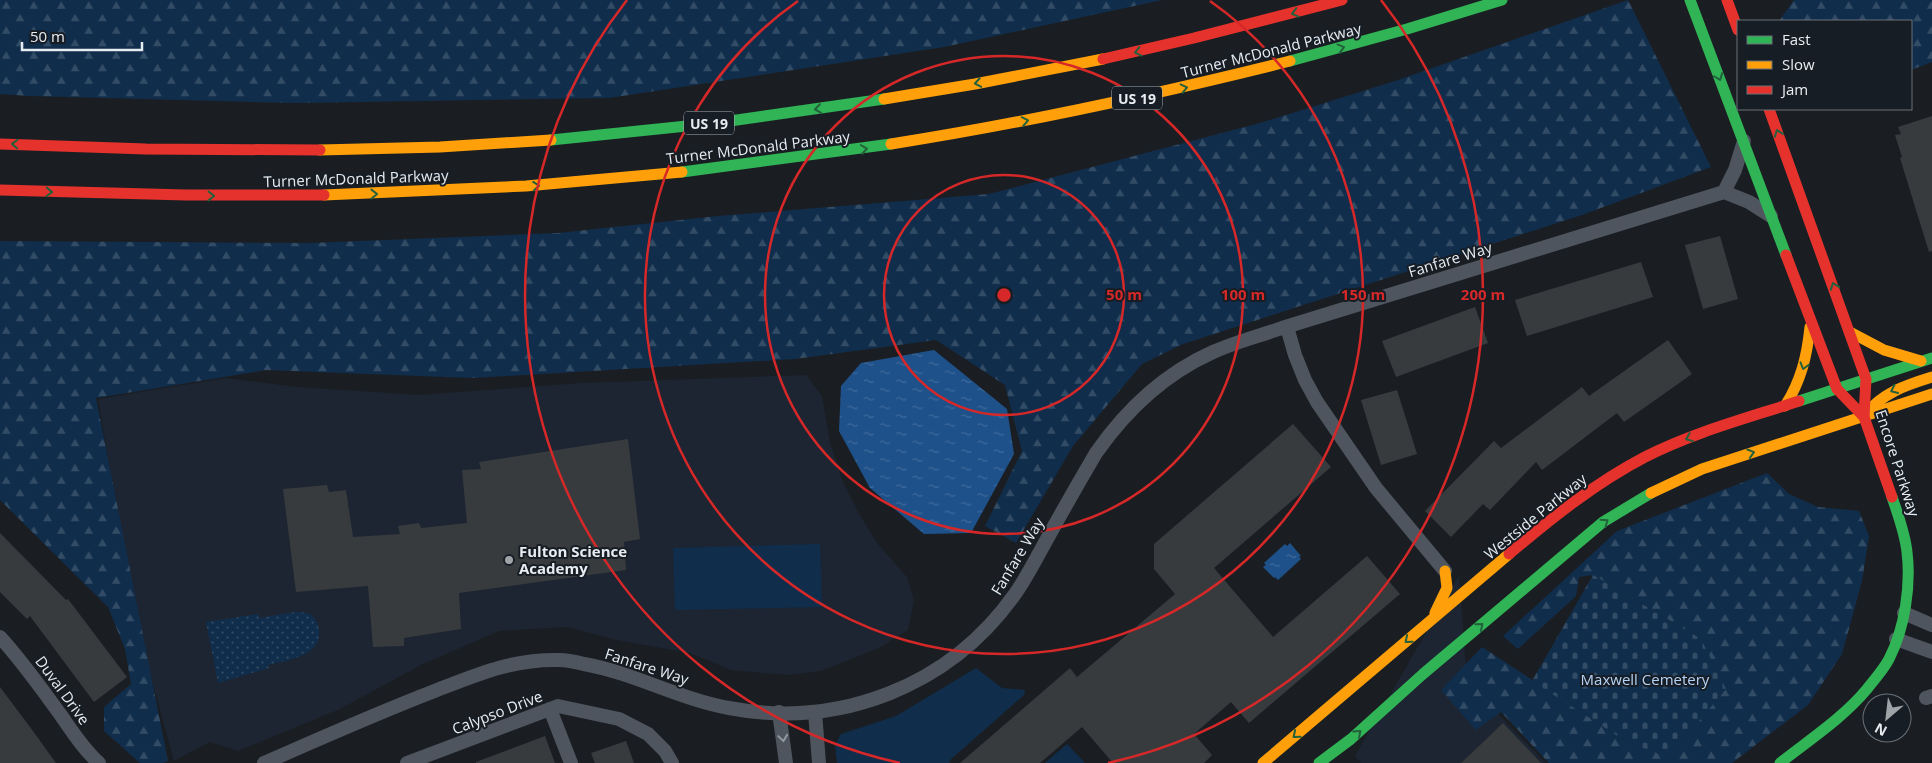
<svg xmlns="http://www.w3.org/2000/svg" width="1932" height="763" font-family="'Open Sans',sans-serif">
<style>
.built{fill:#1c2531}
.grass{fill:#102d4c}
.forest{fill:url(#forest-firs)}
.cemetery{fill:url(#cemetery-stones)}
.park{fill:url(#park-dots)}
.water{fill:url(#water-ripples)}
.building{fill:#383b3e}
.lines{fill:none;stroke-linecap:round;stroke-linejoin:round}
.street{stroke:#4e555e;stroke-width:14}
.fast{stroke:#30b455;stroke-width:11}
.slow{stroke:#ff9f0a;stroke-width:11}
.jam{stroke:#e5322d;stroke-width:11}
.oneway{stroke:#22613b}
.oneway2{stroke:#9399a0}
.ring{fill:none;stroke:#d62828;stroke-width:2.5}
.poi-dot{fill:#9fa4a9;stroke:#171d25;stroke-width:2}
.labels{text-anchor:middle;dominant-baseline:central;stroke-width:4;stroke-linejoin:round;paint-order:stroke}
.shield{fill:#171d25;stroke:#a9aeb4;stroke-width:1}
.shield-label{font-size:14px;font-weight:bold;fill:#e7ecf1}
.street-label{font-size:15px;fill:#e7ecf1;stroke:#171d25}
.poi-label{font-size:15px;font-weight:bold;fill:#e7ecf1;stroke:#171d25;text-anchor:start}
.park-label{font-size:15px;fill:#b5d2f5;stroke:#171d25}
.centre{fill:#d62828;stroke:#171d25;stroke-width:2.5}
.ring-label{font-size:15px;text-anchor:middle;font-weight:bold;fill:#d62828;stroke:#171d25;stroke-width:4;stroke-linejoin:round;paint-order:stroke}
</style>
<defs>
<pattern id="forest-firs" width="22" height="20" patternUnits="userSpaceOnUse" patternTransform="scale(1.25)"><rect width="22" height="20" fill="#102d4c"/><path d="M5 1l3.5 6h-7zM16 11l3.5 6h-7z" fill="#334c66"/></pattern>
<pattern id="cemetery-stones" width="16" height="16" patternUnits="userSpaceOnUse" patternTransform="scale(1.25)"><rect width="16" height="16" fill="#102d4c"/><path d="M2 7V4a2 2 0 0 1 4 0v3zM10 15v-3a2 2 0 0 1 4 0v3z" fill="#334c66"/></pattern>
<pattern id="park-dots" width="8" height="8" patternUnits="userSpaceOnUse" patternTransform="scale(1.25)"><rect width="8" height="8" fill="#102d4c"/><path d="M2 2h.1M6 6h.1" fill="none" stroke="#334c66" stroke-width="1.8" stroke-linecap="round"/></pattern>
<pattern id="water-ripples" width="26" height="14" patternUnits="userSpaceOnUse" patternTransform="scale(1.25)"><rect width="26" height="14" fill="#1e518a"/><path d="M2 4q2-2 4 0t4 0M15 11q2-2 4 0t4 0" fill="none" stroke="#3f6a9b"/></pattern>
</defs>
<rect width="100%" height="100%" fill="#1a1e22"/>
<!-- built -->
<g class="built">
<path d="M806 375 822 396 830 442 843 482 857 510 877 543 907 577 914 600 908 630 879 648 821 671 788 675 731 670 690 653 616 640 567 627 499 631 421 665 340 709 238 751 210 742 174 761 136 622 98 399 226 378 297 387 419 395 581 383Z"/>
<path d="M1459 575 1467 682 1546 763H1361L1355 756Z"/>
</g>
<!-- grass -->
<g class="grass">
<path d="M820 544 822 607 675 610 673 548Z"/>
<path d="M976 668 1002 688 1025 690 1024 695 949 761 950 763H837L835 745 841 734 896 716Z"/>
<path d="M1067 744 1085 763H1045Z"/>
</g>
<!-- forest -->
<g class="forest">
<path d="M0 0H1162L944 47 609 98 295 103 30 96 0 94Z"/>
<path d="M1628 0 1711 167 1582 215 1183 344 1142 364 1073 446 1016 543 985 526 1022 451 1005 385 936 340 795 359 472 378 266 370 96 398 168 761 162 763H140L104 731V707L131 684 125 649 108 607 0 500V241L309 243 558 233 718 216 989 194 1260 123 1395 81Z"/>
<path d="M1794 0H1932V62L1911 70V21H1779Z"/>
<path d="M1767 473 1789 494 1818 507 1859 511 1869 536 1862 581 1842 654 1808 705 1732 763H1549L1501 712 1476 730 1441 690 1482 647 1624 740 1669 758 1701 639 1593 575 1579 577 1576 596 1518 649 1503 636 1617 531Z"/>
</g>
<!-- cemetery -->
<path class="cemetery" d="M1593 575 1701 639 1726 689 1668 758 1624 740 1532 681Z"/>
<!-- park -->
<path class="park" d="M295 612C300 612 306 612 311 615 320 621 322 638 315 646 304 659 283 661 268 665L269 668 218 683 206 622 258 614 259 618Z"/>
<!-- water -->
<g class="water">
<path d="M934 350 1007 409 1014 454 971 533 924 534 870 488 839 431 841 386 861 363Z"/>
<path d="M1290 543 1301 556 1299 557 1301 559 1278 580 1275 577 1274 578 1263 567 1266 565 1264 563 1285 544 1287 546Z"/>
</g>
<!-- building -->
<g class="building">
<path d="M1932 116V251L1929 252 1900 158 1902 157 1895 135 1901 134 1898 127Z"/>
<path d="M1720 236 1738 299 1703 309 1685 245Z"/>
<path d="M1641 262 1653 297 1527 336 1515 300Z"/>
<path d="M1475 307 1488 343 1396 377 1382 341Z"/>
<path d="M1668 340 1692 374 1624 422 1617 413 1542 470 1536 462 1490 510 1483 504 1451 537 1425 511 1494 441 1501 448 1582 387 1589 396Z"/>
<path d="M1397 390 1417 454 1381 465 1361 400Z"/>
<path d="M1293 424 1331 467 1214 568 1273 637 1367 556 1400 594 1249 723 1231 702 1194 734 1212 755 1204 763H1113L1082 727 1040 763H960L1070 668 1077 677 1175 594 1154 569V544Z"/>
<path d="M628 439 640 539 624 542 626 570 459 593 461 629 404 638V646L373 647 368 586 296 592 283 489 327 485 329 492 346 490 353 537 400 534 398 526 419 523 421 528 467 523 462 470 481 469 479 462Z"/>
<path d="M0 533 66 600 68 599 127 677 94 702 30 616 27 619 0 592Z"/>
<path d="M0 687 30 727 56 763H0Z"/>
<path d="M1503 723 1541 763H1461L1478 747Z"/>
<path d="M545 736 555 763H476V762Z"/>
<path d="M626 741 634 763H595L591 753Z"/>
</g>
<g class="lines">
<!-- street -->
<g class="street">
<path d="M1724 192 1735 170 1744 141"/>
<path d="M1287 327 1295 355 1305 380 1317 402 1376 488 1445 571"/>
<path d="M1904 613 1932 625"/>
<path d="M0 637C22 661 41 688 60 714 72 731 84 750 99 763"/>
<path d="M1896 639 1932 652"/>
<path d="M1926 698 1932 696"/>
<path d="M550 709 571 763"/>
<path d="M779 712 786 763"/>
<path d="M815 712 819 763"/>
<path d="M264 763C319 739 375 714 432 692 476 675 511 659 559 660 567 660 576 662 584 664 634 673 679 699 729 708 840 729 950 686 1015 594 1027 577 1037 557 1047 539 1063 510 1079 482 1096 453 1126 410 1164 374 1213 352 1235 342 1259 336 1282 328L1724 192 1749 202 1771 216"/>
<path d="M407 763 558 706 619 719 648 734 665 751 672 763"/>
</g>
<!-- fast -->
<g class="fast">
<path d="M1690 0 1786 255"/>
<path d="M1290 61 1407 29 1502 0"/>
<path d="M551 140 716 123 884 99"/>
<path d="M682 172 891 144"/>
<path d="M1799 401 1932 358"/>
<path d="M1319 763 1351 739 1423 674 1603 522 1651 493"/>
<path d="M1780 763C1809 740 1843 718 1867 689 1874 680 1884 669 1889 659 1905 628 1911 585 1907 552 1905 533 1898 515 1892 497"/>
</g>
<!-- slow -->
<g class="slow">
<path d="M884 99 975 84 1103 59"/>
<path d="M891 144C1025 123 1158 94 1290 61"/>
<path d="M320 150 440 147 551 140"/>
<path d="M324 195 526 186 682 172"/>
<path d="M1850 332 1884 350 1921 361"/>
<path d="M1785 406C1801 381 1807 356 1810 327"/>
<path d="M1865 415C1882 393 1906 385 1932 377"/>
<path d="M1651 493 1702 469 1932 394"/>
<path d="M1435 613 1447 588 1445 571"/>
<path d="M1263 763 1509 554"/>
</g>
<!-- jam -->
<g class="jam">
<path d="M1727 0 1738 30"/>
<path d="M1103 59 1194 38 1342 0"/>
<path d="M1769 109 1866 379 1864 417 1892 497"/>
<path d="M0 144 146 149 320 150"/>
<path d="M0 190 186 195H324"/>
<path d="M1786 255 1837 389 1864 417"/>
<path d="M1509 554C1552 518 1595 483 1645 457 1694 432 1748 418 1799 401"/>
</g>
</g>
<!-- one-way arrows -->
<defs><path id="oneway-chevron" d="M-2-3.5L2.5 0L-2 3.5" fill="none" stroke-width="1.6" stroke-linecap="round" stroke-linejoin="round" transform="scale(1.25)"/></defs>
<g class="oneway">
<use href="#oneway-chevron" transform="translate(1295 13) rotate(165)"/>
<use href="#oneway-chevron" transform="translate(1341 48) rotate(-15)"/>
<use href="#oneway-chevron" transform="translate(1138 52) rotate(167)"/>
<use href="#oneway-chevron" transform="translate(1719 77) rotate(69)"/>
<use href="#oneway-chevron" transform="translate(978 83) rotate(170)"/>
<use href="#oneway-chevron" transform="translate(1184 88) rotate(-13)"/>
<use href="#oneway-chevron" transform="translate(818 109) rotate(172)"/>
<use href="#oneway-chevron" transform="translate(1025 121) rotate(-11)"/>
<use href="#oneway-chevron" transform="translate(1778 133) rotate(-110)"/>
<use href="#oneway-chevron" transform="translate(15 144) rotate(-178)"/>
<use href="#oneway-chevron" transform="translate(864 149) rotate(-9)"/>
<use href="#oneway-chevron" transform="translate(536 186) rotate(-4)"/>
<use href="#oneway-chevron" transform="translate(49 192) rotate(2)"/>
<use href="#oneway-chevron" transform="translate(374 194) rotate(-1)"/>
<use href="#oneway-chevron" transform="translate(211 196) rotate(1)"/>
<use href="#oneway-chevron" transform="translate(1834 286) rotate(-110)"/>
<use href="#oneway-chevron" transform="translate(1804 366) rotate(106)"/>
<use href="#oneway-chevron" transform="translate(1894 390) rotate(155)"/>
<use href="#oneway-chevron" transform="translate(1689 438) rotate(158)"/>
<use href="#oneway-chevron" transform="translate(1751 453) rotate(-17)"/>
<use href="#oneway-chevron" transform="translate(1605 522) rotate(-35)"/>
<use href="#oneway-chevron" transform="translate(1480 626) rotate(-40)"/>
<use href="#oneway-chevron" transform="translate(1408 640) rotate(140)"/>
<use href="#oneway-chevron" transform="translate(1358 733) rotate(-42)"/>
<use href="#oneway-chevron" transform="translate(1296 735) rotate(140)"/>
</g>
<use class="oneway2" href="#oneway-chevron" transform="translate(783 738) rotate(82)"/>
<!-- distance rings -->
<g class="ring">
<circle cx="1004" cy="295" r="120"/>
<circle cx="1004" cy="295" r="239"/>
<path d="M1210 1A359 359 0 1 1 798 1"/>
<path d="M900 763A479 479 0 0 1 627 0M1381 0A479 479 0 0 1 1108 763"/>
</g>
<!-- markers -->
<circle class="poi-dot" cx="509" cy="560" r="5"/>
<g class="labels">
<!-- shield labels -->
<g class="shield">
<rect x="1112" y="86.5" width="50" height="23" rx="4"/>
<rect x="684" y="111.5" width="50" height="23" rx="4"/>
</g>
<g class="shield-label">
<text x="1137" y="98">US 19</text>
<text x="709" y="123">US 19</text>
</g>
<!-- street labels -->
<g class="street-label">
<text transform="translate(1271 50) rotate(-14)">Turner McDonald Parkway</text>
<text transform="translate(758 147) rotate(-7)">Turner McDonald Parkway</text>
<text transform="translate(356 178) rotate(-2)">Turner McDonald Parkway</text>
<text transform="translate(1450 259) rotate(-17)">Fanfare Way</text>
<text transform="translate(1898 463) rotate(72)">Encore Parkway</text>
<text transform="translate(1535 516) rotate(-39)">Westside Parkway</text>
<text transform="translate(1017 556) rotate(-59)">Fanfare Way</text>
<text transform="translate(647 666) rotate(18)">Fanfare Way</text>
<text transform="translate(63 690) rotate(54)">Duval Drive</text>
<text transform="translate(497 712) rotate(-21)">Calypso Drive</text>
</g>
<!-- poi labels -->
<g class="poi-label">
<text x="519" y="551">Fulton Science<tspan x="519" dy="17">Academy</tspan></text>
</g>
<!-- park labels -->
<g class="park-label">
<text x="1645" y="679">Maxwell Cemetery</text>
</g>
</g>
<circle cx="1004" cy="295" r="8" class="centre"/>
<g class="ring-label">
<text x="1124" y="300">50 m</text>
<text x="1243" y="300">100 m</text>
<text x="1363" y="300">150 m</text>
<text x="1483" y="300">200 m</text>
</g>
<!-- legend -->
<rect x="1737" y="20" width="175" height="90" fill="#171d25" stroke="#6a7077"/>
<rect x="1747" y="36" width="25" height="8" fill="#30b455" stroke="#6a7077"/>
<text x="1782" y="45" font-size="15" fill="#e7ecf1">Fast</text>
<rect x="1747" y="61" width="25" height="8" fill="#ff9f0a" stroke="#6a7077"/>
<text x="1782" y="70" font-size="15" fill="#e7ecf1">Slow</text>
<rect x="1747" y="86" width="25" height="8" fill="#e5322d" stroke="#6a7077"/>
<text x="1782" y="95" font-size="15" fill="#e7ecf1">Jam</text>
<!-- north arrow -->
<g transform="translate(1887 718) rotate(208)"><circle r="24" fill="#171d25" stroke="#6a7077"/>
<path d="M0-4L9 19L0 12L-9 19Z" fill="#9fa4a9"/>
<text y="-8" font-size="14" font-weight="bold" text-anchor="middle" fill="#e7ecf1">N</text>
</g>
<!-- scale -->
<path d="M22 42v8h120v-8" fill="none" stroke="#e7ecf1" stroke-width="2.5"/>
<text x="30" y="42" font-size="15" fill="#e7ecf1" stroke="#171d25" stroke-width="4" paint-order="stroke">50 m</text>
</svg>
